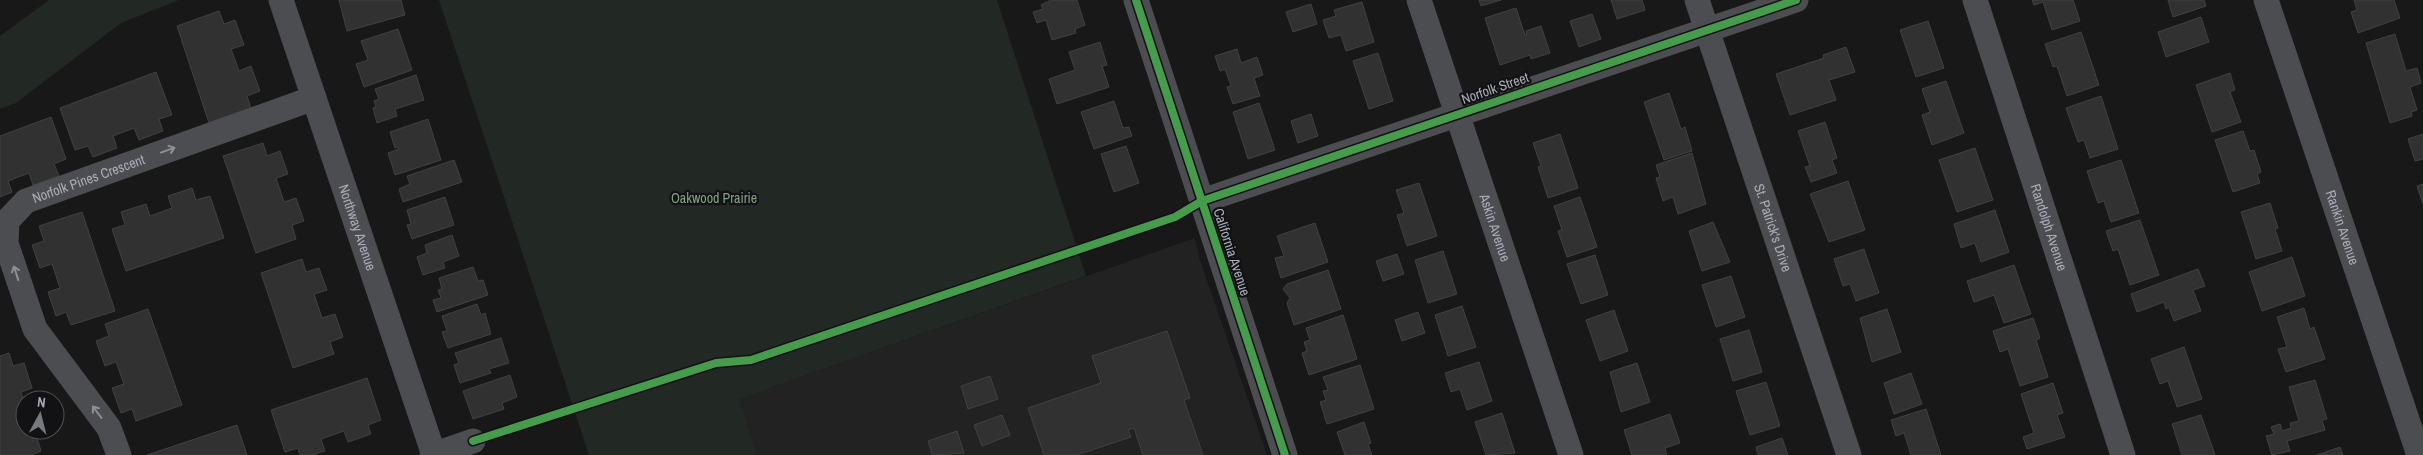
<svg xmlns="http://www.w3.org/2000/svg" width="2423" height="455" font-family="'Archivo Narrow',sans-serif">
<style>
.built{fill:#222223}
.green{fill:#222823}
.building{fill:#313132;stroke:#404144}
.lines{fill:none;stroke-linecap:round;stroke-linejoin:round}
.street{stroke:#4c4d50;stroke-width:25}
.cycleway-casing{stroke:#121214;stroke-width:11}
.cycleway{stroke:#469c4c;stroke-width:8}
.oneway{stroke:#8e9098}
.labels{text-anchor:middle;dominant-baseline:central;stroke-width:4.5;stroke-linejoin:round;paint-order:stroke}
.street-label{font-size:14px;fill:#aaadb7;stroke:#121214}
.park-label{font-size:14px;fill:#83a187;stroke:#121214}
</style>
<rect width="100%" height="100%" fill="#181818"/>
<!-- built -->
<path class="built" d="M1195 238 1199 257 1267 455H757L738 399Z"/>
<!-- green -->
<g class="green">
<path d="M49 0H179L121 23 16 103 0 109V36Z"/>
<path d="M439 0H997L1086 276 739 399 757 455H589Z"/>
</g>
<!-- building -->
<g class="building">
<path d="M339 0H401L405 15 347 31Z"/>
<path d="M1051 0H1077L1085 25 1075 29 1076 33 1052 40 1046 20 1037 23 1033 12 1043 9 1041 5Z"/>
<path d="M1479 0H1501L1481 6Z"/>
<path d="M1611 0H1642L1645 10 1617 19Z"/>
<path d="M2032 0H2073L2080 21 2052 30 2043 2 2034 5Z"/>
<path d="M2168 0H2204L2206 6 2173 17Z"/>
<path d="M2354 0H2394L2400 18 2358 33 2351 12 2357 10Z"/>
<path d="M1362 2 1374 42 1346 51 1341 35 1329 38 1323 20 1336 16 1334 10Z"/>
<path d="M1311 4 1317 24 1293 32 1286 12Z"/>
<path d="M1516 8 1525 35 1527 34 1526 31 1541 26 1550 53 1531 59 1530 55 1500 65 1485 18Z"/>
<path d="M219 11 224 24 235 20 244 45 231 49 239 71 251 66 260 91 247 96 251 109 209 123 177 26Z"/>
<path d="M1592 14 1601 39 1579 47 1570 21Z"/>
<path d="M2201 17 2209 42 2166 57 2158 32Z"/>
<path d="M1928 21 1944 68 1916 77 1900 30Z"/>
<path d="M398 29 412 70 364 87 356 64 368 60 361 41Z"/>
<path d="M2081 32 2099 85 2067 96 2057 66 2053 67 2045 44Z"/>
<path d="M2395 34 2406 71 2417 68 2421 83 2410 87 2417 110 2411 112 2412 116 2390 123 2366 43Z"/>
<path d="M1100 42 1107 65 1102 66 1109 87 1057 104 1049 79 1075 70 1069 52Z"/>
<path d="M1846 47 1855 72 1829 80 1836 100 1790 115 1776 74 1824 58 1823 55Z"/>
<path d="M1237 49 1241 63 1257 57 1263 75 1254 78 1260 96 1233 104 1227 87 1231 86 1225 69 1220 71 1215 56Z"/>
<path d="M1378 53 1393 101 1369 109 1353 61Z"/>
<path d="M156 72 172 115 159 119 163 131 139 140 134 128 113 136 117 148 93 157 88 146 75 150 60 108Z"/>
<path d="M2230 73 2235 90 2230 92 2241 122 2212 132 2196 85Z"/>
<path d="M416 75 424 100 395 109 397 116 377 123 373 108 376 107 374 101 379 99 375 89Z"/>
<path d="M1946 81 1964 133 1932 145 1922 115 1930 112 1922 89Z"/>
<path d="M1669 93 1681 129 1685 127 1692 151 1664 160 1644 102Z"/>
<path d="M2101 96 2118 149 2090 158 2084 140 2078 142 2066 108Z"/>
<path d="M1114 101 1123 128 1129 127 1132 136 1094 149 1081 112Z"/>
<path d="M1259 103 1275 150 1248 159 1233 112Z"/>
<path d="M1311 114 1318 136 1298 143 1291 121Z"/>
<path d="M51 117 66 159 54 164 59 176 33 185 29 173 8 181 12 192 0 197V136Z"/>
<path d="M428 119 441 160 395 175 388 153 399 149 398 147 395 148 390 132Z"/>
<path d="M1825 122 1837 158 1832 160 1837 173 1811 182 1805 167 1810 166 1798 131Z"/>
<path d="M2243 131 2250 151 2254 150 2261 172 2257 174 2260 183 2233 192 2215 140Z"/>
<path d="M1560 134 1578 188 1548 198 1538 167 1541 166 1533 143Z"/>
<path d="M2423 134V159L2415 161 2408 139Z"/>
<path d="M263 143 267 156 280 151 288 174 276 178 284 202 296 198 304 221 292 225 296 239 256 253 223 156Z"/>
<path d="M1126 146 1139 183 1114 192 1101 154Z"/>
<path d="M1975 148 1993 200 1957 212 1939 160Z"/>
<path d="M1692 153 1706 204 1678 214 1673 197 1663 201 1656 178 1660 177 1656 165Z"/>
<path d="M454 160 462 182 403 202 399 189 410 184 407 176Z"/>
<path d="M2121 160 2139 213 2111 222 2104 201 2098 203 2087 171Z"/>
<path d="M1848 181 1865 230 1829 242 1810 194Z"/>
<path d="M1419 183 1437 236 1407 246 1397 215 1404 213 1396 190Z"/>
<path d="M2423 184V204L2417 186Z"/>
<path d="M192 188 196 200 210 196 224 238 126 271 112 229 125 225 121 212 146 204 150 216 172 208 168 196Z"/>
<path d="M445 197 454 225 412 239 407 225 411 224 407 210Z"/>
<path d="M1580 197 1597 247 1567 257 1558 231 1562 230 1554 206Z"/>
<path d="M2270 203 2278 228 2275 229 2282 251 2256 259 2241 212Z"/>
<path d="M1995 210 2009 252 1981 262 1975 243 1961 248 1954 224Z"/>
<path d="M82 212 115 311 71 325 66 312 56 316 48 292 60 288 52 264 40 268 32 245 44 241 39 226Z"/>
<path d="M2140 220 2159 275 2130 285 2118 249 2113 251 2106 231Z"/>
<path d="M1713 222 1730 262 1702 271 1689 231Z"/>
<path d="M1315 223 1328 262 1281 278 1275 258 1284 256 1277 236Z"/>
<path d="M452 235 459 256 443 262 445 268 423 275 417 257 427 253 425 245Z"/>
<path d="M1864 249 1879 293 1856 301 1850 284 1843 286 1834 259Z"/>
<path d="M1443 251 1457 294 1428 303 1415 260Z"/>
<path d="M1397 254 1404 274 1383 281 1376 261Z"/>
<path d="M1595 255 1608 295 1581 304 1567 264Z"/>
<path d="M2292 257 2305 296 2262 311 2249 272Z"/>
<path d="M302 259 306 272 319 268 327 290 314 294 322 318 335 314 343 337 330 342 334 354 293 368 261 273Z"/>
<path d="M2014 265 2031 314 2004 323 1994 295 1974 302 1967 281Z"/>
<path d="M473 267 478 281 483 280 488 295 437 312 433 300 441 298 438 290 442 289 439 278Z"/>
<path d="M2198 269 2205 286 2193 290 2201 311 2174 321 2169 307 2166 309 2164 302 2137 312 2131 294Z"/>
<path d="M1328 270 1341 309 1294 325 1287 303 1290 298 1283 289 1287 284Z"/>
<path d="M1731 276 1745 317 1716 327 1702 285Z"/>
<path d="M477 304 481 315 485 313 491 334 448 348 442 332 447 331 442 316Z"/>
<path d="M1462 306 1476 347 1448 356 1435 315Z"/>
<path d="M2304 308 2310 329 2314 327 2325 359 2286 372 2278 349 2287 347 2277 317Z"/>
<path d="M148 309 182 405 136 421 132 409 121 413 112 388 124 384 116 362 105 366 96 341 109 336 105 324Z"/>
<path d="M1887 309 1901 352 1872 362 1860 318Z"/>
<path d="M1614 310 1628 351 1600 361 1586 320Z"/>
<path d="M1418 312 1425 333 1402 341 1395 320Z"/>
<path d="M1343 315 1357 359 1309 375 1302 353 1307 351 1304 342 1310 340 1306 328Z"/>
<path d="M2033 318 2040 338 2036 340 2048 377 2020 386 2008 349 2000 352 1993 331Z"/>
<path d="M1749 330 1762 372 1733 381 1720 339Z"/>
<path d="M1167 331 1190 398 1184 400 1203 455H1143L1134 428 1128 430 1131 437 1077 455H1044L1028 408 1101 383 1092 356Z"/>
<path d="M501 338 509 363 489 369 491 373 460 383 454 365 459 363 455 353Z"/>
<path d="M2184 347 2202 399 2177 407 2168 381 2160 384 2151 359Z"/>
<path d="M9 353 13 366 24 363 32 388 21 392 25 405V430H47L49 434 37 438 41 451 31 455H0V356Z"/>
<path d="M1479 362 1492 401 1467 410 1460 389 1451 392 1445 373Z"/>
<path d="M1637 363 1650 402 1621 412 1610 372Z"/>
<path d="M1360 365 1374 409 1327 424 1320 402 1326 400 1323 391 1328 390 1323 377Z"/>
<path d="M1911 373 1922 404 1894 414 1884 383Z"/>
<path d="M510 375 517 397 502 403 504 409 473 419 463 391Z"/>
<path d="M990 376 998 399 968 409 961 386Z"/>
<path d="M367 378 381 420 368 425 371 434 348 442 344 431 321 439 325 451 312 455H300L298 448 285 452 271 410Z"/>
<path d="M2315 380 2327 419 2322 420 2325 430 2287 441 2290 451 2272 455 2266 436 2274 434 2271 427 2280 424 2282 431 2291 428 2290 423 2299 421 2289 387Z"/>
<path d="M1766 382 1780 426 1750 435 1736 391Z"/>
<path d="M2053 383 2063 413 2057 415 2065 437 2027 449 2023 437 2034 433 2021 394Z"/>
<path d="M1926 409 1941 455H1911L1904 433 1896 436 1891 420Z"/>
<path d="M1502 413 1515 453 1486 455 1475 422Z"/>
<path d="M1670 414 1680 443 1665 448 1667 455H1632L1624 430Z"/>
<path d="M1002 415 1010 435 982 446 974 425Z"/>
<path d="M2201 415 2215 455H2182L2172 424Z"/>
<path d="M1364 422 1371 443 1368 444 1372 455H1345L1337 432Z"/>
<path d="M237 425 247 455H147Z"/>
<path d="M957 431 964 453 932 455 928 441Z"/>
<path d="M1782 438 1788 455H1758L1756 447Z"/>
<path d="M2340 447 2343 455H2317Z"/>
</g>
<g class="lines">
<!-- street -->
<g class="street">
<path id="s1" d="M281 0 434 455"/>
<path d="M1136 0 1285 455"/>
<path id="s2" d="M1419 0 1571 455"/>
<path id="s3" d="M1697 0 1849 455"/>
<path id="s4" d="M1975 0 2123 455"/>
<path id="s5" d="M2266 0 2419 455"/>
<path d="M1202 201 1796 0"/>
<path id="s6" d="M119 455 109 428 35 329 6 243 7 221 26 201 314 98"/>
<path d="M432 455 473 441"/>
</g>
<!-- cycleway casing -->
<g class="cycleway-casing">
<g id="cycleway">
<path d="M1136 0 1285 455"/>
<path d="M473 441 716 363 751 360 1175 217 1202 201 1796 0"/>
</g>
</g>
<!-- cycleway -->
<use href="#cycleway" class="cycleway"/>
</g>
<!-- one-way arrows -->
<defs><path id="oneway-shaft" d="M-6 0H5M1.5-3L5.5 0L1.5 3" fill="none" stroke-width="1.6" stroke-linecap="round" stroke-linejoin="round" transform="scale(1.25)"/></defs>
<g class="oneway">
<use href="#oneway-shaft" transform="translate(168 150) rotate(-20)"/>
<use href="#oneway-shaft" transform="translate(16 273) rotate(-108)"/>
<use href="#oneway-shaft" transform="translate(97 412) rotate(-127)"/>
</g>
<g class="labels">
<!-- street labels -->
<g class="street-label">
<text transform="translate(1495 88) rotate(-19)">Norfolk Street</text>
<text stroke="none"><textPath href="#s6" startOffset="359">Norfolk Pines Crescent</textPath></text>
<text stroke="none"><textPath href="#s3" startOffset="240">St. Patrick's Drive</textPath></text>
<text stroke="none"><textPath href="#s1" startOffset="240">Northway Avenue</textPath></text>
<text stroke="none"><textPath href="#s2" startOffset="240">Askin Avenue</textPath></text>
<text stroke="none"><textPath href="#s4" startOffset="239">Randolph Avenue</textPath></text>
<text stroke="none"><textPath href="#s5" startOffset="240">Rankin Avenue</textPath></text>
<text transform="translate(1232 252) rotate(72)">California Avenue</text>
</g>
<!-- park labels -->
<g class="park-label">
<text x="714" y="198">Oakwood Prairie</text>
</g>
</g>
<!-- north arrow -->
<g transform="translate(40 415) rotate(7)"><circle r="24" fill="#121214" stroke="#4f5055"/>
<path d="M0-4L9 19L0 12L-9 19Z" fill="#77797f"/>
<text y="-8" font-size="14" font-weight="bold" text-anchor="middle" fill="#aaadb7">N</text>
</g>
</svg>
